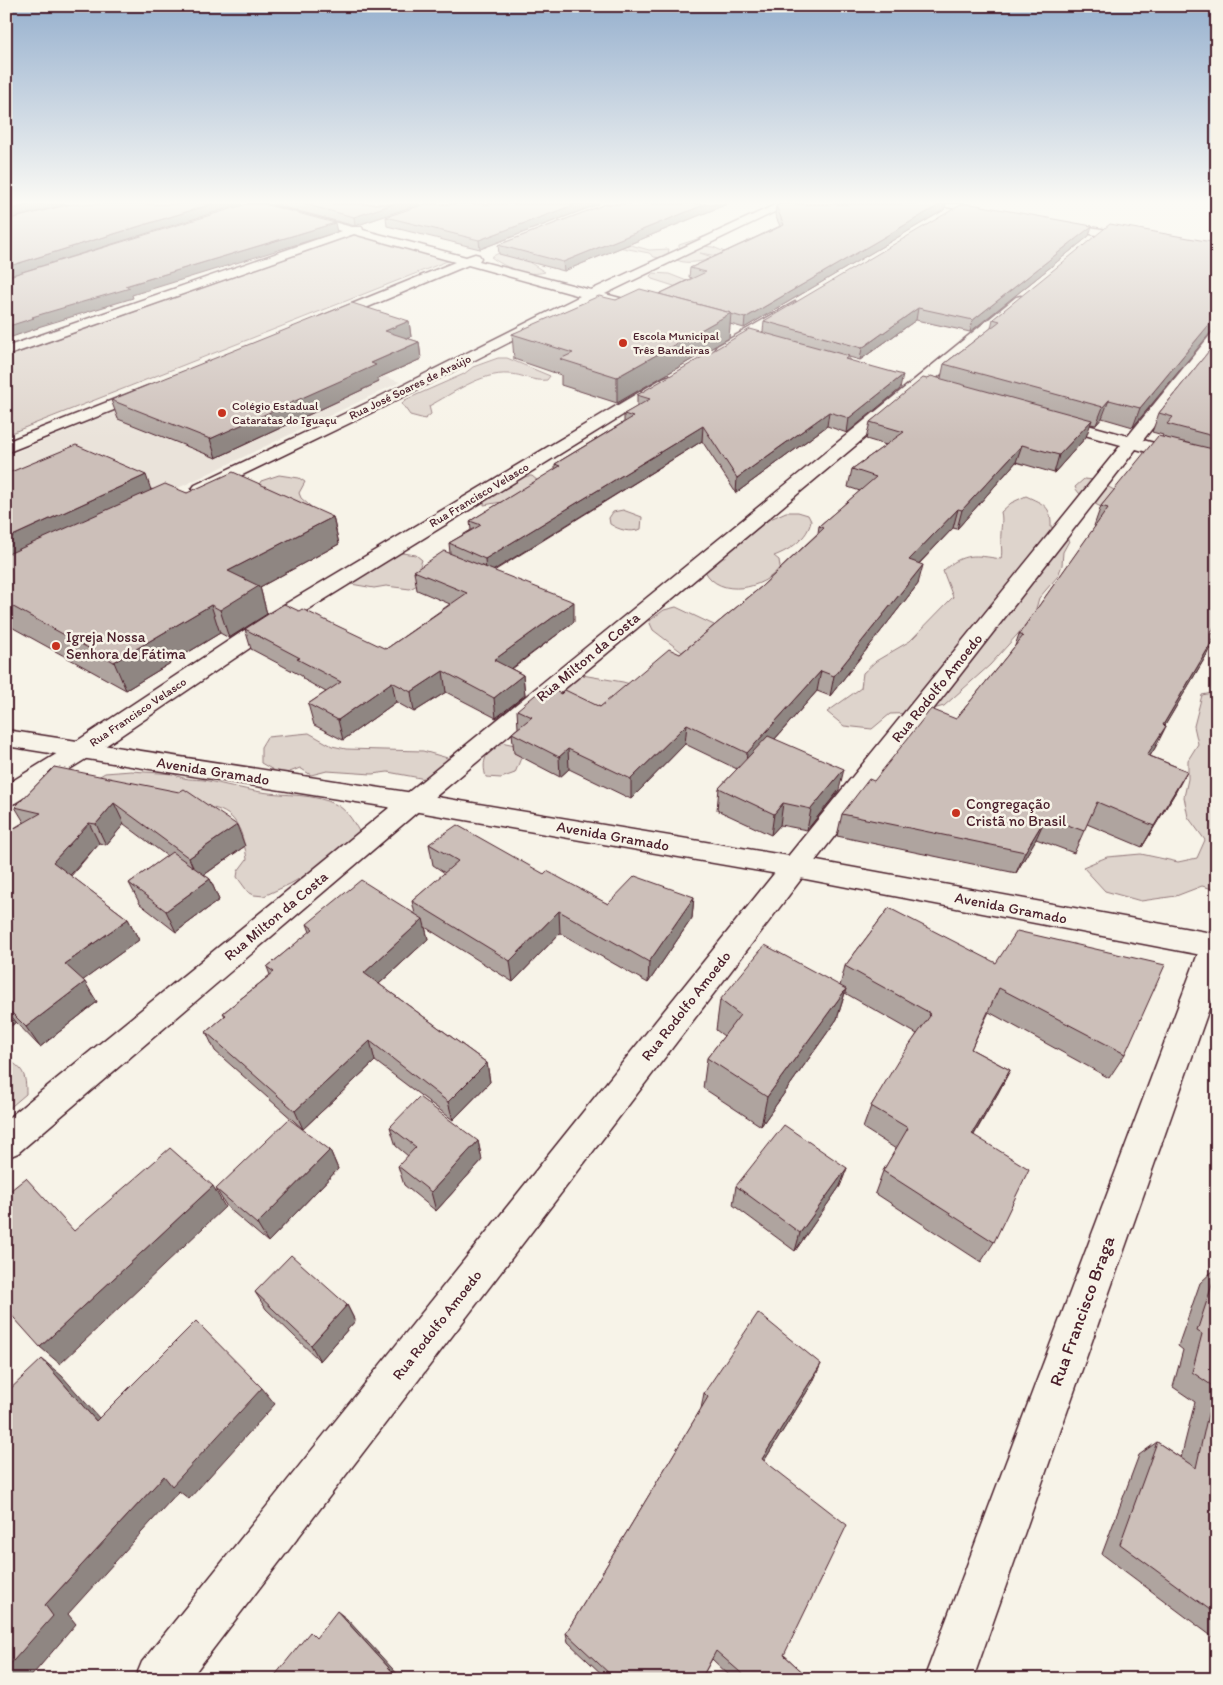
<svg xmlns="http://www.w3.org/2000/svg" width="1223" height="1685" font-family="Itim,sans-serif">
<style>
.built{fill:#eae3da}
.green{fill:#ded4cc;stroke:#947a7c}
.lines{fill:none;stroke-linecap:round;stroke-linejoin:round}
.street-casing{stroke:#4a1f2b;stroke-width:3}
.secondary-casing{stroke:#4a1f2b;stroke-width:3}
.street{fill:#f7f3e8;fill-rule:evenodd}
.secondary{fill:#f7f3e8;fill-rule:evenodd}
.wall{fill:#afa49f;stroke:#4a1f2b}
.shaded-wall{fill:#8f8682;stroke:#4a1f2b}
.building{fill:#ccbfb9;stroke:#4a1f2b}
.poi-dot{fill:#c8321e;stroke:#f7f3e8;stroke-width:2}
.labels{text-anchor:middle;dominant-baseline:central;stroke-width:5;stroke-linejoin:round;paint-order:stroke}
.far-poi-label{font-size:12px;fill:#4a1f2b;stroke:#f7f3e8;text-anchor:start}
.far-street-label{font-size:12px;fill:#4a1f2b;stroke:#f7f3e8}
.poi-label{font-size:15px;fill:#4a1f2b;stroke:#f7f3e8;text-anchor:start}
.street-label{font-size:15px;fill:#4a1f2b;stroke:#f7f3e8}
.near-street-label{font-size:18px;fill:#4a1f2b;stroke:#f7f3e8}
</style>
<rect width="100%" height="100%" fill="#f7f3e8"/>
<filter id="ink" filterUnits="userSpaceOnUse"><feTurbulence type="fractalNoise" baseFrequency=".02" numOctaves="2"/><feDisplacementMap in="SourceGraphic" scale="10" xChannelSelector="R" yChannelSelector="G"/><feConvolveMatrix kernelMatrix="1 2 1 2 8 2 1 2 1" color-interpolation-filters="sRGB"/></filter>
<g filter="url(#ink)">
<!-- built -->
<path class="built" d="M287 341 400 382 19 564 6 557V456Z"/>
<!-- green -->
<g class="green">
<path d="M356 234 450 260 6 435V357Z"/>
<path d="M703 237 709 238 700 246 713 247 727 253 717 256 700 253 715 258C705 261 686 265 677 260V258L690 253 679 247V245Z"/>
<path d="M621 245H631L649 250 669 249 668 254 660 258 654 257 649 253 618 247Z"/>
<path d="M499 253 524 259 545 272C527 277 506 268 491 257Z"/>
<path d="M653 273 669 274 692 283 677 287 652 279 650 276Z"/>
<path d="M498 358H507L550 376 547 380C533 382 522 374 509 374 481 372 452 394 429 406L431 414 425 419 410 415 402 404 405 400 464 374 473 367Z"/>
<path d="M279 475 299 478 305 482 299 493 301 498 317 512 258 487 261 481Z"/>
<path d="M520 476H532L538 481 513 500 484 505V500Z"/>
<path d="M1084 479 1095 480 1116 491 1121 516C1109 510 1080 500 1075 487Z"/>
<path d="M1026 496C1043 504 1052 506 1051 527L1061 529 1069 541 1063 552 1062 565 1058 576 1039 598 1035 612 1025 626 990 665 944 706 919 713 890 714 872 729 844 726 827 712 861 688 863 673 876 661 910 641 953 597 943 571C963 552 975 555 1001 559 1003 549 1000 543 1001 533 1001 525 1003 521 1001 512L1011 503Z"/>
<path d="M623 510 642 517 641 529C630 533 619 530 610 524L609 518 613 512Z"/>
<path d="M786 512H798L808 515 811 521C808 538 790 550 774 556L779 560 780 567C765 589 719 599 705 571L768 520Z"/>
<path d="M395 552 416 555 422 560 420 566 425 572 419 584 410 589 386 586 374 588 351 584 350 578Z"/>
<path d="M676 607 714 625 721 631 687 656 653 630 649 621 664 610Z"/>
<path d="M582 675 623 682 637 686 614 710 556 696 572 677Z"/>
<path d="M1217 692V890L1202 886 1176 896 1141 901 1105 891 1083 867 1107 857 1141 854 1178 862 1197 858 1205 840 1188 817 1184 797 1188 779V760L1198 744 1194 726 1202 695Z"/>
<path d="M309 733 332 746 346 749 423 751 451 759 431 780 388 772 372 774 327 771 311 775 300 768 282 775 261 763V747L267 737Z"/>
<path d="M501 742 515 745 523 753 515 773 501 778 486 777C481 761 486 751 501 742Z"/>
<path d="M131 771 174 774C183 780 194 779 204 780 223 784 242 789 261 792 286 796 314 793 337 805 348 811 355 824 361 835L341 855 290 884 264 896 254 895 248 892 237 877 238 871 247 859C243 837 240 816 217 809L98 777 105 773Z"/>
<path d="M6 1059C24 1068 26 1075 26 1094L6 1111Z"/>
</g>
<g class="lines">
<!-- street casing -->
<g class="street-casing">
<g id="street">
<path d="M248 204H265L352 227H362L363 230 466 257 475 254 479 255 481 258 479 261 591 290 777 204H791L605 294 639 303 641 306 639 309 634 310 594 299 383 407 201 495 195 493 192 489 195 485 371 401 580 296 468 265 330 323H320L318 320 320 317 455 262 354 234 6 356V347L341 231 249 206Z"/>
<path d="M942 204H964L999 211 1001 213 995 216 947 207Z"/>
<path d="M1054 221 1137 235 1143 239 1137 243 1050 226 1048 224 1050 222Z"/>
<path d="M1021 296 1028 300 1026 303 422 808 18 1153 6 1158V1120L1016 297Z"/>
<path d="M795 302 800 303 802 306 800 309 727 352H717L715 349 717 346Z"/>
<path d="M1217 332V346L1143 440 1217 460V471L1136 449 805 874 190 1679H135L142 1662 785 860 1121 445 1045 424 1043 420 1045 416 1051 415 1128 436 1212 333Z"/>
<path d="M668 376 673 378 676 381 673 384 288 622 89 757 15 803 6 806V785L71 745 272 612 663 378Z"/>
<path d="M148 386 154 388 156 391 154 394 6 453V442Z"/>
<path d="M1217 931V986L973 1679H924L1202 943 1206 935Z"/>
</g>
</g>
<!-- secondary casing -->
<g class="secondary-casing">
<path id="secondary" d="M6 730 413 793 795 857 1217 934V958L795 877 413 811 6 746Z"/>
</g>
<!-- street -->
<use href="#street" class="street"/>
<!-- secondary -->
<use href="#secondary" class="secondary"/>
</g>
<!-- wall -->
<g class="wall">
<path d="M272 204H420L355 226Z"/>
<path d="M425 204H599L480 249 387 226 386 217Z"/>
<path d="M606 204H727L564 271 499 254 498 245Z"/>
<path d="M781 204H946L944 210 744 328 730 324 729 338 617 403 561 385V375L514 359 512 334 616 300 659 294 692 278 689 277 690 268 780 226 775 215 776 206Z"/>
<path d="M1089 236 970 332 916 320 860 360 849 357V360L900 389 847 433 827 426 736 493 702 441 494 571 574 622 512 669 523 675 525 695 496 718 446 692 414 712 396 702 343 740 314 725 308 704 326 692 303 679 302 676 251 649 245 629 386 649 450 604 417 590 414 571 450 553 449 543 471 530 470 521 555 470V464L624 422V414L637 407V395L763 332 764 321Z"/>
<path d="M993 319 1211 332 1133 427 1102 418 1096 425 1090 424 1086 437 1054 473 1016 462 957 529 953 528 919 564 918 584 830 696 817 691 775 739 839 790 807 830 780 825 771 835 717 810 719 788 737 769 685 744 631 799 569 769 560 777 514 753 512 733 518 728 517 710 561 694 600 707 680 654 761 587 818 533 819 526 860 491 848 487 852 469 886 445 866 439 870 422 927 379 941 378 944 364 991 328Z"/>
<path d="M409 321 411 337 409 339 419 342 421 359 378 378 379 382 216 458 118 419 111 400Z"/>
<path d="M1217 341V621L1211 633 1216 635 1206 656 1165 725 1166 726 1155 748 1150 756 1187 771 1175 793 1142 847 1087 824 1074 853 1036 839 1016 873 837 836 842 814 874 781 956 719 1015 646 1019 634 1095 527 1094 526 1101 506 1162 437 1163 435 1152 432 1159 413Z"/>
<path d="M6 474 187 493 333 517 339 544 260 587 267 614 229 638 220 633 126 690 6 624Z"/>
<path d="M54 767 245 846 204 875 210 879 219 900 176 932 140 904 129 883 167 856 124 824 106 845 99 843 71 876 128 919 139 940 83 980 97 1002 40 1047 16 1022 6 1030V833L24 822 15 807Z"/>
<path d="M429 844 544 874 608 904 694 897 692 918 648 983 560 933 513 982 425 927 428 939 379 984 487 1063 490 1082 453 1120 375 1061 303 1129 215 1051 206 1032 225 1016 223 1013 270 975 267 967 310 932 307 924 415 914 412 901 445 873 433 865Z"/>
<path d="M889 908 1125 1054 1109 1078 989 1012 971 1049 1010 1070 998 1093 974 1135 994 1242 981 1262 875 1193 883 1171 896 1149 863 1128 871 1106 917 1034 845 993 837 1019 761 1126 703 1088 707 1058 724 1036 716 1030 720 1000 840 986 845 966Z"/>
<path d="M390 1127 478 1141 482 1160 436 1211 404 1185 398 1166 408 1156 396 1146Z"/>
<path d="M330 1150 338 1169 268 1242 227 1207 216 1189Z"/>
<path d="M847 1168 840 1186 795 1251 733 1205 736 1186Z"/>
<path d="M1217 1267V1637L1214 1638 1102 1554 1139 1455 1157 1442 1181 1458 1195 1402 1173 1387 1183 1350 1178 1346 1200 1283Z"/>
<path d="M255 1292 347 1305 355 1321 320 1361 266 1309Z"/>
<path d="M813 1382 764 1461 784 1655 810 1679H733L712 1659 701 1679H607L568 1642 566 1633 701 1409 704 1393Z"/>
</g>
<!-- shaded-wall -->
<g class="shaded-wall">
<path d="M32 204H68L6 220V210Z"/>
<path d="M212 204H242L6 277V267Z"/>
<path d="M393 204H420L355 226 354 217Z"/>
<path d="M576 204H599L480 249 479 240Z"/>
<path d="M706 204H727L564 271 563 262Z"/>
<path d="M941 204H946L944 210 744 328 745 318Z"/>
<path d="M335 223 337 232 132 295 133 298 38 327V328L6 339V327L32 317 125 286Z"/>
<path d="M1092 226 1089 236 970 332 973 320Z"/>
<path d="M918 308 916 320 860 360 862 348Z"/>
<path d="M731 313 729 338 617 403V377Z"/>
<path d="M1217 315V331L1211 332 1133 427 1140 408Z"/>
<path d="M409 321 411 337 387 348 385 331Z"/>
<path d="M419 342 421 359 378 378 379 382 216 458 210 439 371 363Z"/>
<path d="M903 375 900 389 847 433 849 418Z"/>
<path d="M1109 400 1102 418 1096 425 1103 407Z"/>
<path d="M829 412 827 426 736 493 737 478Z"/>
<path d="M1092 420 1086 437 1054 473 1059 455Z"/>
<path d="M703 426 702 441 486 575 485 559Z"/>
<path d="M1022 445 1016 462 957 529 962 510Z"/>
<path d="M146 475 155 502 6 573V539Z"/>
<path d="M958 509 953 528 904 579 909 560Z"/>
<path d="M333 517 339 544 260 587 267 614 229 638 220 610 228 571Z"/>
<path d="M923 565 918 584 830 696 834 676Z"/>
<path d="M574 602V622L496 680 494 660Z"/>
<path d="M211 605 220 633 126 690 114 662Z"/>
<path d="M1216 635 1206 656 1157 739 1166 726 1155 748 1136 777 1147 755 1163 725Z"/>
<path d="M443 671 446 692 414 712 411 692Z"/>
<path d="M821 671 817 691 745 773 747 753Z"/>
<path d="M523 675 525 695 496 718 494 698Z"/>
<path d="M392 682 396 702 343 740 338 720Z"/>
<path d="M687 724 685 744 631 799V779Z"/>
<path d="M568 749 569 769 560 777 559 757Z"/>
<path d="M844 769 839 790 807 830 811 809Z"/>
<path d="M1187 771 1175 793 1142 847 1154 826Z"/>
<path d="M114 803 124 824 106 845 96 824Z"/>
<path d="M783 803 780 825 771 835 774 814Z"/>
<path d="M1046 817 1036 839 1016 873 1025 852Z"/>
<path d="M89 823 99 843 64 882 53 862Z"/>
<path d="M237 825 245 846 198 879 189 858Z"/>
<path d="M210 879 219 900 176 932 166 911Z"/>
<path d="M694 897 692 918 648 983 649 962Z"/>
<path d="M559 911 560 933 513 982 510 961Z"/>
<path d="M128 919 139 940 78 984 65 964Z"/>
<path d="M423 919 428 939 369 993 364 973Z"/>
<path d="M85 982 97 1002 40 1047 26 1027Z"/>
<path d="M846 989 837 1019 761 1126 767 1097Z"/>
<path d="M6 1009 16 1022 6 1030Z"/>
<path d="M370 1041 375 1061 303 1129 295 1111Z"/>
<path d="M487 1063 490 1082 453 1120 448 1102Z"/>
<path d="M1010 1070 998 1093 961 1156 972 1134Z"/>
<path d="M478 1141 482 1160 436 1211 431 1192Z"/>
<path d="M330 1150 338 1169 268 1242 257 1224Z"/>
<path d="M847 1168 840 1186 795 1251 800 1233Z"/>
<path d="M213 1186 225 1207 60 1364 40 1347Z"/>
<path d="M347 1305 355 1321 320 1361 311 1345Z"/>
<path d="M42 1359 62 1376 115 1436 96 1421Z"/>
<path d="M821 1364 813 1382 756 1474 762 1459Z"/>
<path d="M262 1388 275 1404 189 1499 179 1491 68 1614 76 1624 29 1679H6V1669L45 1605 164 1476Z"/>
<path d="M337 1611 347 1619 402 1679H399Z"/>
</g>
<!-- building -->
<g class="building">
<path d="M6 204H32L6 210Z"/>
<path d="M71 204H212L6 267V220Z"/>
<path d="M247 204H264L335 223 125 286 130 288 32 317 34 318 6 327V277Z"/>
<path d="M303 204H393L354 217Z"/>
<path d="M425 204H576L479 240 386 217Z"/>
<path d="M606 204H706L563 262 498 245Z"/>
<path d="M782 204H941L745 318 731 314V313L659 294 706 272 690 268 784 225 776 206Z"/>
<path d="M962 204H971L1092 226 973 320 918 308 862 348 764 321Z"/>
<path d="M1110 224 1217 243V315L1140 408 1109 400 1103 407 944 364 1000 321 993 319Z"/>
<path d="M640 289 731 313 617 377 560 359 573 353 512 334 599 296 616 300Z"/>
<path d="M352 303 409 321 385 331 419 342 371 363 376 365 210 439 111 400Z"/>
<path d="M750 329 849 356 845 359 903 375 849 418 829 412 737 478 703 426 485 559 449 543 481 525 470 521 560 466 555 464 633 417 624 414 650 399 637 395Z"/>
<path d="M1217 341V437L1167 424 1173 417 1159 413Z"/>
<path d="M931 376 1092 420 1059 455 1022 445 962 510 958 509 909 560 923 565 834 676 821 671 747 753 687 724 631 779 568 749 559 757 512 733 532 717 517 710 546 686 561 694 565 690 600 707 669 649 680 654 761 587 824 528 819 526 876 477 852 469 904 432 870 422 923 378 927 379Z"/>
<path d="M1158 436 1217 450V621L1211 633 1216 635 1163 725 1166 726 1147 755 1187 771 1154 826 1097 802 1084 831 1046 817 1025 852 842 814 869 779 874 781 931 709 956 719 1023 636 1019 634 1108 508 1101 506Z"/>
<path d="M76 445 146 475 6 539V474Z"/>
<path d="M233 472 333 517 228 571 259 586 220 610 211 605 114 662 6 603V555L165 484 187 493Z"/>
<path d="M444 551 574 602 494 660 523 675 494 698 443 671 411 692 392 682 338 720 308 704 341 682 297 659 300 658 245 629 284 604 299 611 302 609 386 649 467 593 414 571Z"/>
<path d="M768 736 844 769 811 809 783 803 774 814 719 788Z"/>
<path d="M54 767 179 792 184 789 237 825 189 858 114 803 96 824 89 823 53 862 128 919 65 964 85 982 26 1027 6 1007V833L41 813 15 807Z"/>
<path d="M457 825 544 874 547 871 608 904 635 876 694 897 649 962 559 911 510 961 412 901 458 861 429 844Z"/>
<path d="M172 852 210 879 166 911 129 883Z"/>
<path d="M361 880 423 919 364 973 487 1063 448 1102 370 1041 295 1111 206 1032 226 1015 223 1013 274 972 267 967 313 929 307 924Z"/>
<path d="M889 908 996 963 1017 931 1165 965 1125 1054 999 988 971 1049 1010 1070 972 1134 1029 1169 994 1242 883 1171 908 1128 871 1106 898 1061 930 1016 929 1015 930 1013 845 966Z"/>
<path d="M765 945 846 989 767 1097 707 1058 740 1015 720 1000Z"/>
<path d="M419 1097 478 1141 431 1192 398 1166 416 1147 390 1127Z"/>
<path d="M289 1119 330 1150 257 1224 216 1189Z"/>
<path d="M784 1125 847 1168 800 1233 736 1186Z"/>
<path d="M170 1148 213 1186 40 1347 6 1309V1194L26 1178 74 1231Z"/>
<path d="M291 1255 347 1305 311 1345 255 1292Z"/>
<path d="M1217 1270V1615L1120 1544 1157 1442 1196 1468 1214 1387 1192 1372 1202 1334 1197 1331Z"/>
<path d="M758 1313 821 1364 762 1459 847 1525 784 1655 810 1679H748L716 1651 701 1679H610L612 1676 566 1633 708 1397 704 1393Z"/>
<path d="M196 1321 262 1388 172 1486 164 1476 45 1605 53 1616 6 1669V1393L42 1359 96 1421Z"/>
<path d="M337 1611 399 1679H272L310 1632 316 1638Z"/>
</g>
</g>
<!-- sky -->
<linearGradient id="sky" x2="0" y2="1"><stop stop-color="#96b0ce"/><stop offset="0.46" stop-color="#fbfaf5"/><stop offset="1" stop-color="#fbfaf5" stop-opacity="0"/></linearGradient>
<rect width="1223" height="440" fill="url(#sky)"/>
<!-- markers -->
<g class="poi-dot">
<circle cx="623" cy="343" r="5"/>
<circle cx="222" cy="413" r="5"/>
<circle cx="56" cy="646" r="5"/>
<circle cx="956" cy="813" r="5"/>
</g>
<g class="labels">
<!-- far-poi labels -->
<g class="far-poi-label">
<text x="633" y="336">Escola Municipal<tspan x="633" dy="14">Três Bandeiras</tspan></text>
<text x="232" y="406">Colégio Estadual<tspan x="232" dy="14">Cataratas do Iguaçu</tspan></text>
</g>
<!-- far-street labels -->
<g class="far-street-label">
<text transform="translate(410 387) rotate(-26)">Rua José Soares de Araújo</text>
<text transform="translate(479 495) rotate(-31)">Rua Francisco Velasco</text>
<text transform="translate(138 712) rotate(-34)">Rua Francisco Velasco</text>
</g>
<!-- poi labels -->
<g class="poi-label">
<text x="66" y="637">Igreja Nossa<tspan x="66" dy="17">Senhora de Fátima</tspan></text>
<text x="966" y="804">Congregação<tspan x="966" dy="17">Cristã no Brasil</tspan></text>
</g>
<!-- street labels -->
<g class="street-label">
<text transform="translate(588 657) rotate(-40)">Rua Milton da Costa</text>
<text transform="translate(937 688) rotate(-51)">Rua Rodolfo Amoedo</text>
<text transform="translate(213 771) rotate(9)">Avenida Gramado</text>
<text transform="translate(613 836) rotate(10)">Avenida Gramado</text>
<text transform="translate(1011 908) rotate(11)">Avenida Gramado</text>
<text transform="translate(276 916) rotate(-40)">Rua Milton da Costa</text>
<text transform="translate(686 1006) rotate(-52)">Rua Rodolfo Amoedo</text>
<text transform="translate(437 1325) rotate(-52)">Rua Rodolfo Amoedo</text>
</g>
<!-- near-street labels -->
<g class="near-street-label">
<text transform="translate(1082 1311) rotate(-70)">Rua Francisco Braga</text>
</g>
</g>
<!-- margin -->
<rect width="1223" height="1685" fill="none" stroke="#f7f3e8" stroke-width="25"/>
<rect x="12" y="12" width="1198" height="1660" fill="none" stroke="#4a1f2b" stroke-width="2" filter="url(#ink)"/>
</svg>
